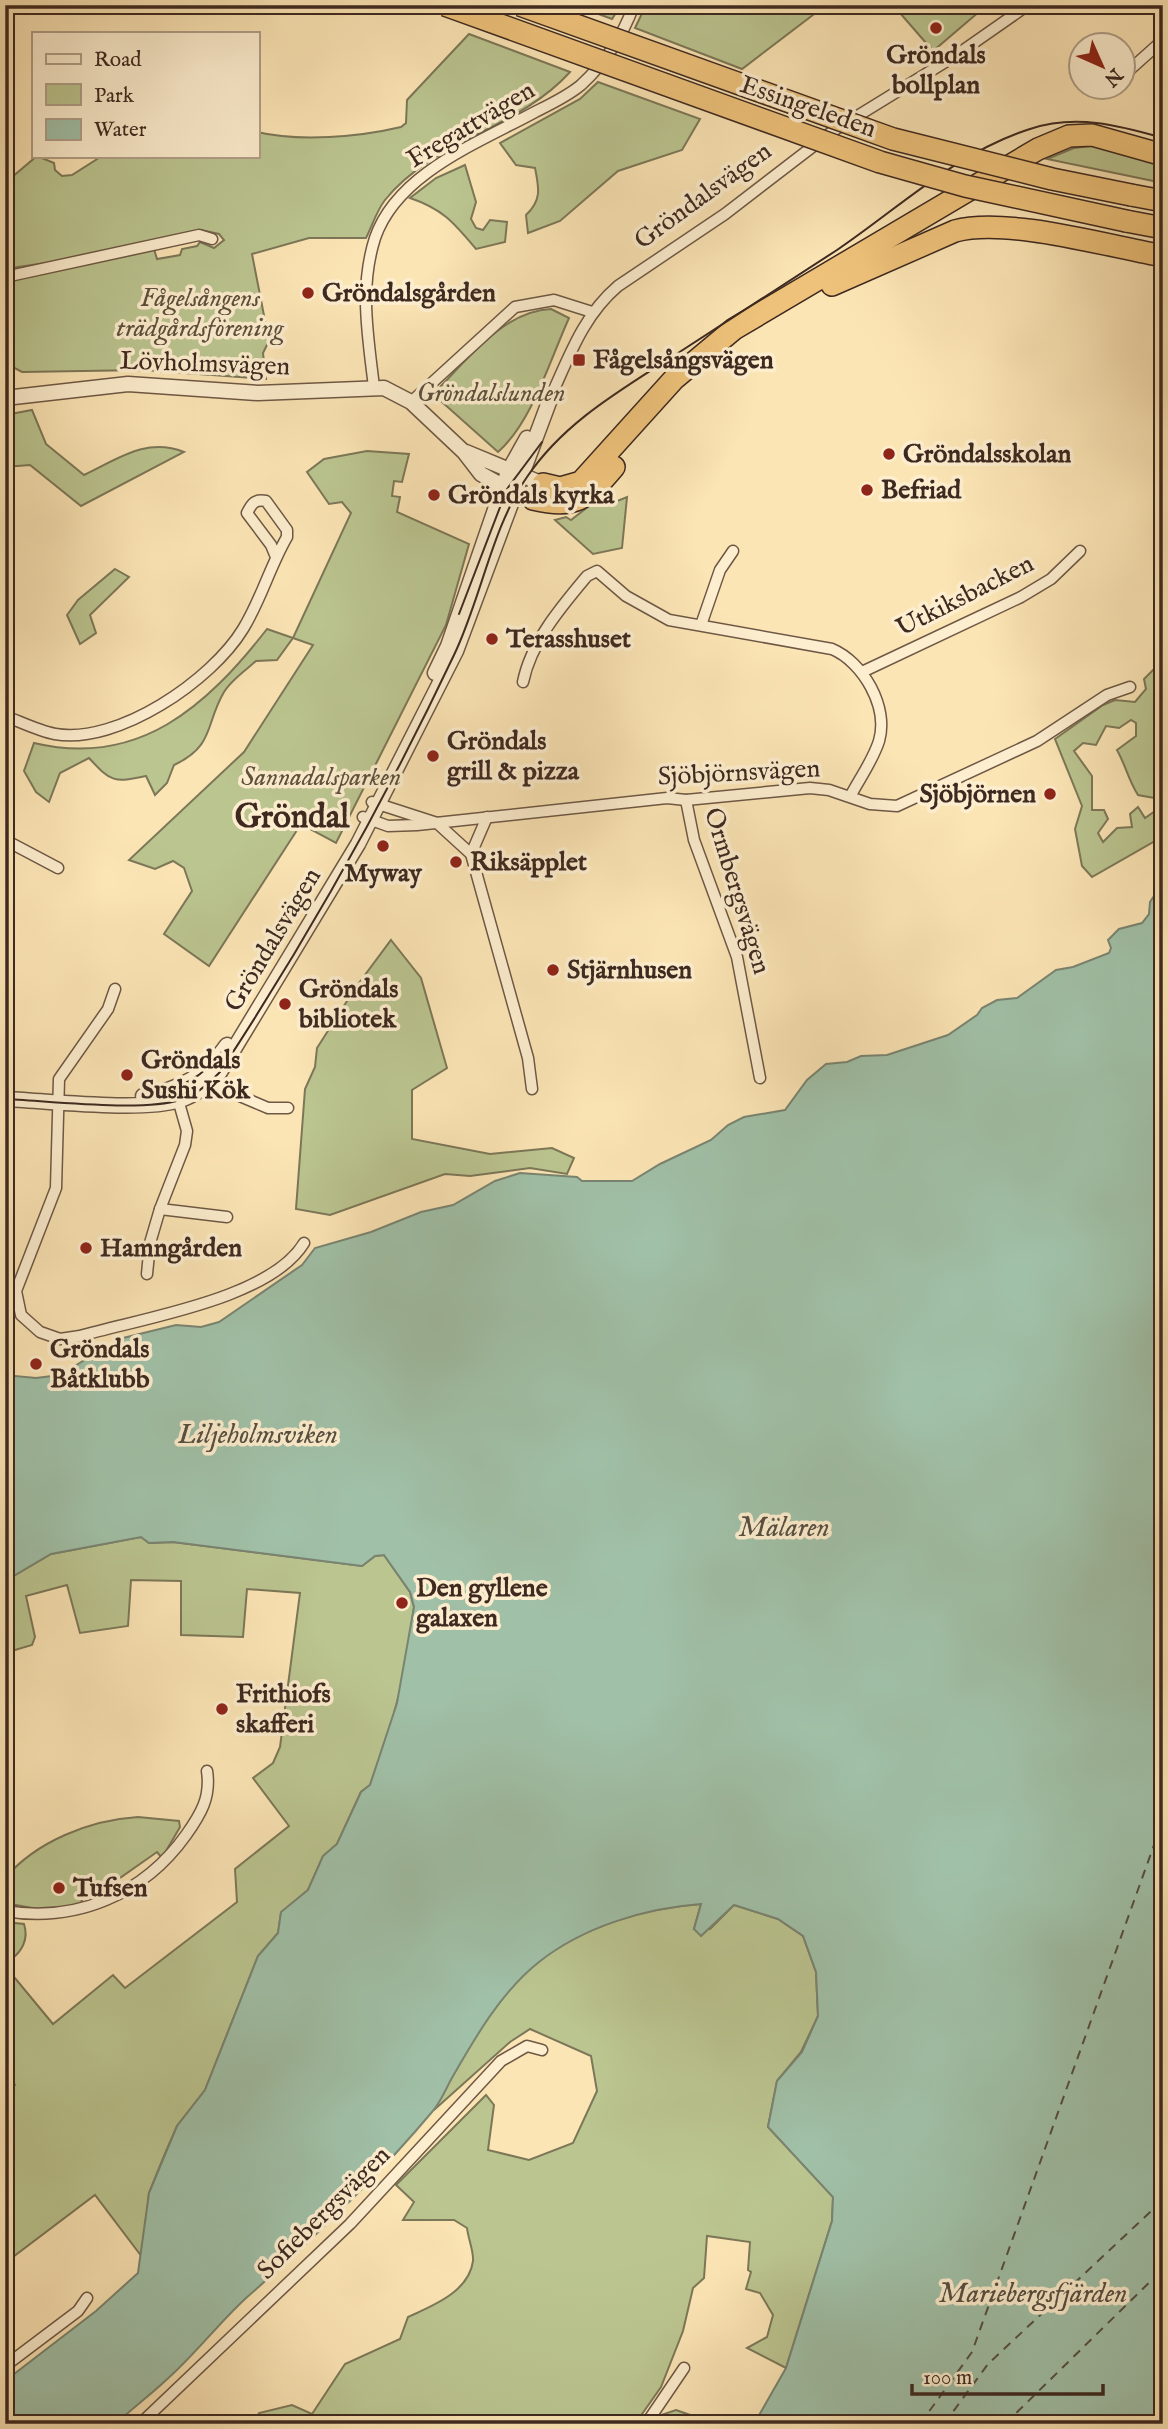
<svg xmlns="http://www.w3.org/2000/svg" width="1168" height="2429" font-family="'IM FELL English',serif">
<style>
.green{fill:#bbc590;stroke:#7c7758;stroke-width:2}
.water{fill:#a0c0a7;stroke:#798471;stroke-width:2}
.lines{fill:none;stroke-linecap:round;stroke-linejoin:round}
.ferry{stroke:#564f42;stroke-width:2;stroke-dasharray:9 7;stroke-linecap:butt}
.minor-casing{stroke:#6e5845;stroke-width:13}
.tertiary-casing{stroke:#6e5845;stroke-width:17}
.motorway-casing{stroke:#3e2920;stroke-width:24}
.minor{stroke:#fdeecf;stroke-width:10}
.tertiary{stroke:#fdeecf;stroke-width:14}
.motorway{stroke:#eec27a;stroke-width:21}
.tram{stroke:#3e2920;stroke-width:2}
.motorway-bridge-casing{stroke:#3e2920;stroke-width:24;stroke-linecap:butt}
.motorway-bridge{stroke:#eec27a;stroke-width:21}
.poi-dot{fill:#8f2418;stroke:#fdeecf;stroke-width:2.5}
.labels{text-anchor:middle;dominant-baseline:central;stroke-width:7;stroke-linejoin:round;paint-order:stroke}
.poi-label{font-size:26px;font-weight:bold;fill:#3e2920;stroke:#fdeecf;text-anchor:start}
.street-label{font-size:26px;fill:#3e2920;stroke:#fdeecf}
.park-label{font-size:26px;font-style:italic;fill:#5d503c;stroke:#fdeecf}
.water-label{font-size:28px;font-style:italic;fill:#564f42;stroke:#fdeecf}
.district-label{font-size:33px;font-weight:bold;fill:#3e2920;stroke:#fdeecf}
</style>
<rect width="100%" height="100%" fill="#fce5b5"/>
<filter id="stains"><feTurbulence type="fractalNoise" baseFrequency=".00286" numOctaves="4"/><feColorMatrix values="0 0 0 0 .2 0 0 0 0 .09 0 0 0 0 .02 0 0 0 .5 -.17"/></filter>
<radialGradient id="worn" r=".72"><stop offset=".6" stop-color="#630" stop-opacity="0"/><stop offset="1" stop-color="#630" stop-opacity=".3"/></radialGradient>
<!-- green -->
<g class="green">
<path d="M574 5H621L612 19Z"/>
<path d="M646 5H826L742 69 635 28Z"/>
<path d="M893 5H987L933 51Z"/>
<path d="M469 34 570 72C519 129 433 140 385 200 377 210 372 226 366 238H309L252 254 269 341 263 353 266 379 144 370 22 372 9 365 5 355V281L154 249 157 259 180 255 182 249 197 246 200 242 214 248 224 240 219 234 201 230 79 258 5 269V183L37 156 54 163 55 170 62 176 72 175 102 156H257V132C299 142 359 137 401 127L406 123 407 100Z"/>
<path d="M598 82 700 119 682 150 618 171 560 221 528 233 526 215C542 200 539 188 535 168L516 165 500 143 580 99Z"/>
<path d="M1100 145 1163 163V183L1047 159 1074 148Z"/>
<path d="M465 165 476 202 471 219 476 228 483 230 490 220 507 222 505 242 476 249C454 223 443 209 410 198L436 178Z"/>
<path d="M551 309 569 318C550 360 532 422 498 452L433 394C466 362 502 311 551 309Z"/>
<path d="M32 410 46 444 84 475C118 459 146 437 184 452L81 506 30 465 5 467V415Z"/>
<path d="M367 451 409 454 402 482 394 481 392 496 400 497 397 512 469 544 446 625 336 843 301 824 209 966 164 934 192 891 184 868 173 861 155 869 129 860 244 752 313 645 293 638 277 660 256 661C246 670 231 680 224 692 205 724 215 746 174 765L167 783 155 795 146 776C114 783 111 782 89 758L60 773 49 802 36 792 24 771 34 743C139 768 207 706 267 629L293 638 351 513 342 502 329 504 307 472 324 459Z"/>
<path d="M602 496 610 504 627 497 622 548 593 554 555 520 566 517 571 520Z"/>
<path d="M115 569 129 577 90 615 96 633 80 644 67 615 78 600Z"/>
<path d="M1163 660V752L1157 763 1163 767V792L1154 798 1138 795C1128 779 1126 766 1117 750L1136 736V723L1131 720 1119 728 1106 726 1096 745 1083 743 1074 751 1092 776V810H1104L1108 819 1098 833 1103 842 1117 828 1132 827 1130 814 1138 807 1145 818 1158 809 1163 810V843L1157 840 1092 877 1082 866 1075 829 1082 806 1055 739 1103 705 1115 700 1135 702 1146 689 1144 679Z"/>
<path d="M391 940 421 978 447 1068 412 1090V1139L490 1154 552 1148 574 1158 567 1174 530 1168 470 1176 445 1174 330 1215 296 1209 305 1089 315 1067 317 1048 356 987Z"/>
<path d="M141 1537 149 1543 173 1542 362 1566 375 1556 384 1555 410 1592 414 1607 405 1671 391 1725 370 1785 361 1792 337 1844 323 1856 308 1890 281 1913 278 1933 258 1956 205 2090 177 2126 164 2156 149 2193 142 2257 95 2195 5 2263V2094L15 2085 5 2072V1966L53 2024 113 1975 125 1988 237 1902 235 1869 289 1826 253 1778 273 1763 280 1747 300 1593 247 1589 243 1637 181 1635V1581L131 1580 128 1626 80 1633 67 1585 26 1596 35 1637 32 1645 5 1653V1581L51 1554Z"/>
<path d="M138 1817 179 1821 180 1827 162 1858 157 1852 117 1880 84 1891 81 1904 48 1911 5 1903V1878C37 1841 90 1820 138 1817Z"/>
<path d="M701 1904 694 1929H710L734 1905 778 1919 803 1936 816 1972 818 2016 801 2052 777 2081 768 2127 833 2197 832 2221 786 2368 747 2348 767 2337 773 2315 760 2293 746 2289 751 2272 748 2270 750 2242 707 2236 704 2278 693 2288 683 2331 661 2387 635 2424H253L259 2413 292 2405 312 2414 345 2364 400 2339 408 2317C432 2306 469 2292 473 2261 474 2252 468 2238 467 2228L454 2220H403L414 2202 396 2185 486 2095 494 2105 488 2150 529 2160 573 2143 597 2091 591 2056 530 2029 510 2042 434 2110C462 2059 492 2000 538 1962 582 1926 646 1908 701 1904Z"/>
<path d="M5 1922 24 1924C29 1939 22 1952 10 1960L5 1959Z"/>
<path d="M676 2410 713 2423 654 2424 661 2415Z"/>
</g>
<!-- water -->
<path class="water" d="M1163 882V2424H754L786 2368 832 2221 833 2197 768 2127 777 2081 802 2052 818 2016 816 1972 803 1936 778 1919 734 1905 701 1936 694 1929 701 1904C645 1908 583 1927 539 1962 502 1991 476 2036 453 2076 446 2088 441 2102 432 2112 375 2180 311 2241 245 2299 217 2325 193 2357 164 2382 148 2397 131 2409 116 2424H5V2381L96 2311 138 2273 149 2193 177 2126 205 2090 258 1956 278 1933 281 1912 308 1890 323 1856 337 1844 361 1792 370 1785 397 1703 414 1607 410 1592 384 1555 375 1556 362 1566 173 1542 149 1543 141 1537 51 1554 5 1581V1375L36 1378 60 1375 119 1339 176 1325 201 1327 219 1322 302 1265 315 1248 371 1232 421 1212 453 1205 495 1181 520 1173 577 1177 582 1181H632L660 1164 711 1140 728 1125 744 1117 785 1110 807 1080 826 1064 847 1062 861 1056 887 1055 948 1035 977 1015 982 1008 997 1000 1017 998 1056 970 1073 967 1109 953 1111 948 1108 940 1119 929 1142 923 1149 914 1150 902Z"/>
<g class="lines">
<!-- ferry -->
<g class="ferry">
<path d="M920 2424 972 2352 1163 1820"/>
<path d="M944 2424 988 2364 1163 2200"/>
<path d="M1005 2424 1163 2269"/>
</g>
<!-- minor casing -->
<g class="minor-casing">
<g id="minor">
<path d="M1122 81 1125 74 1163 40"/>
<path d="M5 277 199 235 212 239"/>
<path d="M374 387C368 336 359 288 375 238 397 173 480 142 535 112 551 104 568 96 581 85 605 63 623 35 634 5"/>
<path d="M552 394C570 354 584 315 618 286L725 214 833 131 955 56 1028 5"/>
<path d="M411 402 515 307 554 300 592 312"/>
<path d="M701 625 720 570 733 551"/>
<path d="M862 672 1021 597 1051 579 1080 551"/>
<path d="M523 682C531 642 561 607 587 576L597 571 626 596 669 620 832 649C863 662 889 707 879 741 873 760 860 778 851 795"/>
<path d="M5 716C21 722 39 731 55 734 118 745 212 680 243 629 261 600 270 566 287 537V530L266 501C255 499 252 503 247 513L271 545 276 557"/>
<path d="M686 800 694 840 737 957 760 1078"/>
<path d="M372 802 437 823 471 854 528 1058 532 1089"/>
<path d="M363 817 388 826 417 825 667 798 686 800 810 788 829 790 870 804 897 806 1037 741 1107 695 1130 687"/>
<path d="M5 840 58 868"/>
<path d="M471 854 487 817"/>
<path d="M115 989 108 1009 59 1079 56 1188 16 1291 21 1315 40 1332 60 1339 80 1336C142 1318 270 1299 304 1243"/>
<path d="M202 1080 268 1108H288"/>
<path d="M160 1209 227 1217"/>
<path d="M147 1274 150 1243 160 1209 185 1145 187 1131 177 1096"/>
<path d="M5 1911C77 1923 144 1894 186 1835 201 1814 211 1797 207 1771"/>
<path d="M5 2366 78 2311 87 2298"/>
<path d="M140 2424 350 2224 501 2061 527 2046 542 2050"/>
<path d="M646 2424 684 2368"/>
</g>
</g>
<!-- tertiary casing -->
<g class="tertiary-casing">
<g id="tertiary">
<path d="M5 398 128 384 258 393 384 388 411 402 464 452 481 474 510 490"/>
<path d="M466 452 543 484"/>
<path d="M435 673 448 646 508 472 527 438"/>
<path d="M143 1096C179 1090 206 1076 227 1045"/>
<path d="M5 1099C49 1101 142 1112 180 1100 196 1095 209 1084 220 1072L358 844 456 651 552 394"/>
</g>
</g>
<!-- motorway casing -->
<g class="motorway-casing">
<g id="motorway">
<path d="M1131 195 1163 201"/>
<path d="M1126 221 1163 228"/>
<path d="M832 285 955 231C1007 217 1107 246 1163 256"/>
<path d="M543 484 560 488 581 482 674 379 734 329 1038 149 1069 136 1092 135 1163 155"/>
<path d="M533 499C576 509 587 499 614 467"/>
</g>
</g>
<!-- minor -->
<use href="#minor" class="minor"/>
<!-- tertiary -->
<use href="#tertiary" class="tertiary"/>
<!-- motorway -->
<use href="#motorway" class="motorway"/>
<!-- tram -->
<g class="tram">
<path d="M459 614 507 489 542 442"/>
<path d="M144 1096C177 1090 204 1078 223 1050"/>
<path d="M5 1099C49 1101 142 1112 180 1100 196 1095 209 1084 220 1072 308 938 386 799 454 655 481 599 492 527 527 477 564 422 621 390 675 355 729 320 783 285 837 250 899 208 957 152 1030 129 1075 114 1118 125 1163 138"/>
</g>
<!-- motorway-bridge casing -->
<g class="motorway-bridge-casing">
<g id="motorway-bridge">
<path d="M445 5 880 162 965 186 1126 221"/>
<path d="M520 5 893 139 1052 179 1131 195"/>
</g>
</g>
<!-- motorway-bridge -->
<use href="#motorway-bridge" class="motorway-bridge"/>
</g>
<!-- markers -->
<g class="poi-dot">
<circle cx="936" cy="28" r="7"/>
<circle cx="308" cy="293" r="7"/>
<rect x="572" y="353" width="14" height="14" rx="3.5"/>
<circle cx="889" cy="454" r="7"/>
<circle cx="867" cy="490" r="7"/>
<circle cx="434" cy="495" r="7"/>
<circle cx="492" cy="639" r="7"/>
<circle cx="433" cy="756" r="7"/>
<circle cx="1050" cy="794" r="7"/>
<circle cx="383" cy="846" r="7"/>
<circle cx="456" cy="862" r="7"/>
<circle cx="553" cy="970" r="7"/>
<circle cx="285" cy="1004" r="7"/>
<circle cx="127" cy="1075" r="7"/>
<circle cx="86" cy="1248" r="7"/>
<circle cx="36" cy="1364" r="7"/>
<circle cx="402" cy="1603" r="7"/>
<circle cx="222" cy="1709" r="7"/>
<circle cx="59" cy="1888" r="7"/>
</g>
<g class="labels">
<!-- poi labels -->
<g class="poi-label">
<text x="936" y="55" text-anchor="middle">Gröndals<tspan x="936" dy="30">bollplan</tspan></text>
<text x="322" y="293">Gröndalsgården</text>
<text x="593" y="360">Fågelsångsvägen</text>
<text x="903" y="454">Gröndalsskolan</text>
<text x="881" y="490">Befriad</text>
<text x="448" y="495">Gröndals kyrka</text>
<text x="506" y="639">Terasshuset</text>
<text x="447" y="741">Gröndals<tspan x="447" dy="30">grill &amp; pizza</tspan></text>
<text x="1036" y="794" text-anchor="end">Sjöbjörnen</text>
<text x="470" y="862">Riksäpplet</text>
<text x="383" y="873" text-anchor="middle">Myway</text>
<text x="567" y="970">Stjärnhusen</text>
<text x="299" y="989">Gröndals<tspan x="299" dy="30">bibliotek</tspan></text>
<text x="141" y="1060">Gröndals<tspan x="141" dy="30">Sushi Kök</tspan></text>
<text x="100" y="1248">Hamngården</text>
<text x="50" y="1349">Gröndals<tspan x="50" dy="30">Båtklubb</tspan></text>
<text x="416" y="1588">Den gyllene<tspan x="416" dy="30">galaxen</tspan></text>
<text x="236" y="1694">Frithiofs<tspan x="236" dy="30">skafferi</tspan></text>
<text x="73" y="1888">Tufsen</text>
</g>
<!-- street labels -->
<g class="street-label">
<text transform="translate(808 107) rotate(19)">Essingeleden</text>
<text transform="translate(471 125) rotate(-31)">Fregattvägen</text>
<text transform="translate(703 196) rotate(-36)">Gröndalsvägen</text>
<text transform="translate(205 364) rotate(2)">Lövholmsvägen</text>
<text transform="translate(965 596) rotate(-27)">Utkiksbacken</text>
<text transform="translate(739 773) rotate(-3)">Sjöbjörnsvägen</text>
<text transform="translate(737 891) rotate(73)">Ormbergsvägen</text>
<text transform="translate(273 940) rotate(-59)">Gröndalsvägen</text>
<text transform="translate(324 2213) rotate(-45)">Sofiebergsvägen</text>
</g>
<!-- park labels -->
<g class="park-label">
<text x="200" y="298">Fågelsångens<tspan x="200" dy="30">trädgårdsförening</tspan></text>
<text x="491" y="393">Gröndalslunden</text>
<text x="321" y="777">Sannadalsparken</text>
</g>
<!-- water labels -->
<g class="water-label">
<text x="258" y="1435">Liljeholmsviken</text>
<text x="784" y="1528">Mälaren</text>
<text x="1033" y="2294">Mariebergsfjärden</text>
</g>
<!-- district labels -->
<g class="district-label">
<text x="292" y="818">Gröndal</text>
</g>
</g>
<!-- margin -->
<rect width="1168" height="2429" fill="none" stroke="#fce5b5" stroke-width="28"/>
<rect x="7" y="7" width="1154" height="2415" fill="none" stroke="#3e2920" stroke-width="3.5"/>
<rect x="14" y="14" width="1140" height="2401" fill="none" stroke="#3e2920" stroke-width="2"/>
<!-- legend -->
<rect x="32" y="32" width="228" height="126" fill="#fdeecf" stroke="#b19f89" stroke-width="2"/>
<rect x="46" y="54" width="35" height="10" fill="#fdeecf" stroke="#b19f89" stroke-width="2"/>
<text x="94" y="66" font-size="21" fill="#3e2920">Road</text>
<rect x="46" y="84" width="35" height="21" fill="#bbc590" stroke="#b19f89" stroke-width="2"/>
<text x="94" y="102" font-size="21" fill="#3e2920">Park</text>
<rect x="46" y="119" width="35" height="21" fill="#a0c0a7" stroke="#b19f89" stroke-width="2"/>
<text x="94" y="136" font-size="21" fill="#3e2920">Water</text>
<!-- north arrow -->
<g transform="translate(1102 66) rotate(135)"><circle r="33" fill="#fdeecf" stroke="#b19f89" stroke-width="2"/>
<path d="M0-5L12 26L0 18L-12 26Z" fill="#8f2418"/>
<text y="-10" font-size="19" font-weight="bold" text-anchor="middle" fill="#3e2920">N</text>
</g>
<!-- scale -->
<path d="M912 2384v10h191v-10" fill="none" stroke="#3e2920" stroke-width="3.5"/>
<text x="923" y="2384" font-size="21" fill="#3e2920" stroke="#fdeecf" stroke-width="5" paint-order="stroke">100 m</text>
<rect width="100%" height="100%" filter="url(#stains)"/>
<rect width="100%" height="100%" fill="url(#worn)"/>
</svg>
